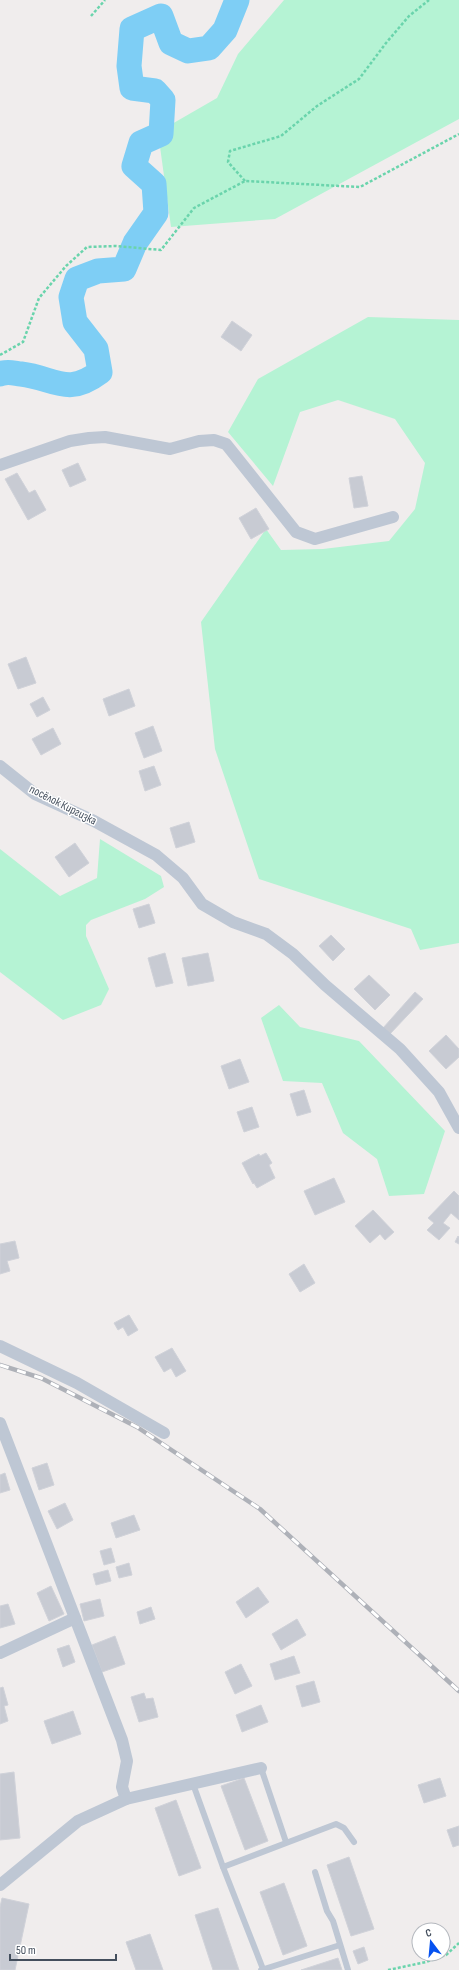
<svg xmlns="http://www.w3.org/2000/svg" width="459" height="1970" font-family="'Sofia Sans Condensed',sans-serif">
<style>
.green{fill:#b5f3d4}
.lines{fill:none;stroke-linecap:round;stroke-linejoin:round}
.river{stroke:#7ecef5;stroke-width:25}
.building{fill:#c8cbd3;stroke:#d0d2d9}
.path{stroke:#6ad4ac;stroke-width:2.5;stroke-dasharray:3 2;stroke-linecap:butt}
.service{stroke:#bec7d4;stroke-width:6}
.minor{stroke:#bec7d4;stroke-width:12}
.rail-casing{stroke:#aeb1b8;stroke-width:4.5}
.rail{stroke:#fff;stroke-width:3;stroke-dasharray:9;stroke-linecap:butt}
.labels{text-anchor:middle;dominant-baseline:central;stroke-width:3;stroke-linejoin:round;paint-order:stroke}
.street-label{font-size:12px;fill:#434e5c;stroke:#fff}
</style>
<rect width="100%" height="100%" fill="#f0eded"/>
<!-- green -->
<g class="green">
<path d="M284 0H459V119L275 219 171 227 158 132 217 98 238 54Z"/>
<path d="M368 317 459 320V943L420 950 411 929 259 879 215 749 201 622 266 529 281 550 323 549 389 541 415 509 425 463 395 419 338 400 300 412 273 486 228 432 258 379Z"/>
<path d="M100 839 161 876 164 887 145 899 91 920 86 925V936L109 989 101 1005 63 1020 0 972V849L60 896 97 878Z"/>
<path d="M279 1005 300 1027 359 1041 445 1131 424 1194 389 1196 377 1159 343 1133 322 1083 283 1081 261 1018Z"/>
</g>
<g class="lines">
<!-- river -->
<path class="river" d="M0 374C7 371 13 373 21 374 55 378 67 397 100 372L96 349 75 322 71 297 77 279 98 271 124 269 135 243 156 213 154 184 134 166 141 143 161 134 163 100 155 91 132 88 129 66 132 29 161 16 171 43 188 51 209 48 225 30 237 0"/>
</g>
<!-- building -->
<g class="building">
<path d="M232 321 252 335 241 351 221 337Z"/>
<path d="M78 463 86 480 70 487 62 470Z"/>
<path d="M17 473 29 493 35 490 46 510 28 520 5 479Z"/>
<path d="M362 476 368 506 354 508 349 478Z"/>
<path d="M256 508 269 529 251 539 239 518Z"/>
<path d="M26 657 36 683 18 689 8 664Z"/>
<path d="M129 689 135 706 109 716 103 699Z"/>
<path d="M43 697 50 710 37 717 30 704Z"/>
<path d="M153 726 162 751 144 758 135 733Z"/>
<path d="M53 728 61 744 41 755 32 739Z"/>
<path d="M154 766 161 785 145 791 139 771Z"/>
<path d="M189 822 195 842 176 848 170 828Z"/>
<path d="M75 843 89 863 69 877 55 857Z"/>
<path d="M149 904 155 923 139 928 133 909Z"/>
<path d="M331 935 345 949 333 961 319 946Z"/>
<path d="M165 953 173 983 156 987 148 958Z"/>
<path d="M208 953 214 981 188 986 182 958Z"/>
<path d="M369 975 390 995 375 1010 354 989Z"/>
<path d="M415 992 423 999 390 1034 383 1028Z"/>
<path d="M446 1035 459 1049V1057L446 1069 429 1051Z"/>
<path d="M240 1059 249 1082 229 1089 221 1066Z"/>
<path d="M304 1090 311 1112 297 1116 290 1094Z"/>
<path d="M252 1107 259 1127 244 1132 237 1112Z"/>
<path d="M266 1153 272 1163 269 1165 275 1178 257 1188 254 1183 253 1184 242 1163 259 1154 260 1156Z"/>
<path d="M334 1178 345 1202 315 1215 304 1191Z"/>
<path d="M454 1191 459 1196V1220L451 1213 443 1223 450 1228 439 1240 427 1230 434 1223 428 1218Z"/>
<path d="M373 1210 394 1232 385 1240 380 1234 370 1243 355 1226Z"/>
<path d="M458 1236 459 1237V1244L455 1242Z"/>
<path d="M15 1241 19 1258 7 1261 10 1271 0 1274V1244Z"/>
<path d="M304 1264 315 1283 300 1292 289 1274Z"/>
<path d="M129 1315 138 1330 128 1336 123 1327 118 1330 114 1323Z"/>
<path d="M172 1348 186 1371 176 1377 171 1368 164 1372 155 1357Z"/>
<path d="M47 1463 54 1485 39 1490 32 1468Z"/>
<path d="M5 1473 10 1490 0 1493V1475Z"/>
<path d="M65 1503 73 1520 57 1529 48 1511Z"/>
<path d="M134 1515 140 1530 116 1538 111 1523Z"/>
<path d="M111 1548 115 1562 104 1565 100 1551Z"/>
<path d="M129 1563 132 1575 119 1578 116 1567Z"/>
<path d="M108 1570 111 1581 96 1585 93 1574Z"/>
<path d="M51 1586 64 1614 49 1621 37 1593Z"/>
<path d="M258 1587 269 1602 246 1618 236 1602Z"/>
<path d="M100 1599 104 1616 84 1621 80 1604Z"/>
<path d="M8 1604 15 1624 0 1628V1606Z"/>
<path d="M151 1607 155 1619 140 1624 137 1612Z"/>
<path d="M297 1619 306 1635 281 1650 272 1634Z"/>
<path d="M115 1636 125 1664 102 1672 92 1645Z"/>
<path d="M69 1645 75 1662 63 1667 57 1649Z"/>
<path d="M294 1656 300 1673 275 1680 270 1664Z"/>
<path d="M241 1664 252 1686 235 1694 225 1672Z"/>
<path d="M314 1681 320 1702 302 1707 296 1686Z"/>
<path d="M3 1687 8 1705 4 1706 8 1721 0 1724V1688Z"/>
<path d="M144 1693 146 1699 153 1698 158 1717 139 1722 131 1697Z"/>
<path d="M261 1705 268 1722 242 1732 236 1715Z"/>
<path d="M73 1711 81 1734 52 1744 44 1721Z"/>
<path d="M14 1772 20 1838 0 1840V1774Z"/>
<path d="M244 1778 268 1841 245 1850 221 1786Z"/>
<path d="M440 1778 446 1796 424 1803 418 1785Z"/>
<path d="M176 1800 201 1868 179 1876 155 1808Z"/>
<path d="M459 1826V1845L453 1847 447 1830Z"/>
<path d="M349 1857 374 1929 351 1936 327 1865Z"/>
<path d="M284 1883 307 1946 283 1955 260 1892Z"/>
<path d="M2 1898 29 1904 15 1970H0V1907Z"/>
<path d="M218 1908 239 1970H213L195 1915Z"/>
<path d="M150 1934 163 1970H136L126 1942Z"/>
<path d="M364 1947 368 1960 358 1964 353 1951Z"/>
<path d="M338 1958 342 1970H301Z"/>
</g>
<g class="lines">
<!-- path -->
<g class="path">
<path d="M91 16 105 0"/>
<path d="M245 181 228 162 230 151 281 136 317 106 359 79 386 43 409 16 429 0"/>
<path d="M0 355 23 342 39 298 66 266 87 247 116 246 161 250 194 208 245 181 360 187 459 134"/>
<path d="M388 1970 426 1962 446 1955 459 1943"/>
</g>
<!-- service -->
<g class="service">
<path d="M261 1768 286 1842"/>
<path d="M193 1784 223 1867"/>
<path d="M315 1872 327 1911 333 1921 348 1970"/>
<path d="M263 1969 223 1867 336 1824 344 1828 354 1842"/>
<path d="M261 1970 340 1945"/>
</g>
<!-- minor -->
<g class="minor">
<path d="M0 465 70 441 89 438 105 437 170 449 199 441 214 440 226 444 296 532 315 539 393 517"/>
<path d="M0 766 35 794 94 821 156 855 183 878 202 904 233 922 266 934 293 954 325 985 400 1049 439 1092 459 1128"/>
<path d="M0 1346 77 1383 164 1433"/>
<path d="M0 1423 122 1740 127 1761 122 1787 126 1799"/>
<path d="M0 1653 75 1618"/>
<path d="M0 1885 78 1821 126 1799 261 1768"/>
</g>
<!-- rail casing -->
<g class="rail-casing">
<path id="rail" d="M0 1365 41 1378 137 1427 260 1509 459 1691"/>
</g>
<!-- rail -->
<use href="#rail" class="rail"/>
</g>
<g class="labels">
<!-- street labels -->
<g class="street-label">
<text transform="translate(63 805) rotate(27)">посёлок Киргизка</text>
</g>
</g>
<!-- north arrow -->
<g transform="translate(431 1942) rotate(344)"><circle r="19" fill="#ffffff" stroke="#b4b8be"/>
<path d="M0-3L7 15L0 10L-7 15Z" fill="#0652f0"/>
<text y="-6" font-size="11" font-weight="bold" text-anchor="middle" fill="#434e5c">С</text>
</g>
<!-- scale -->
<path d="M10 1954v6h106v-6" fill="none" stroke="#434e5c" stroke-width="2"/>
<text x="16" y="1954" font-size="12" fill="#434e5c" stroke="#ffffff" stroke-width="3" paint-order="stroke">50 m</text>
</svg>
